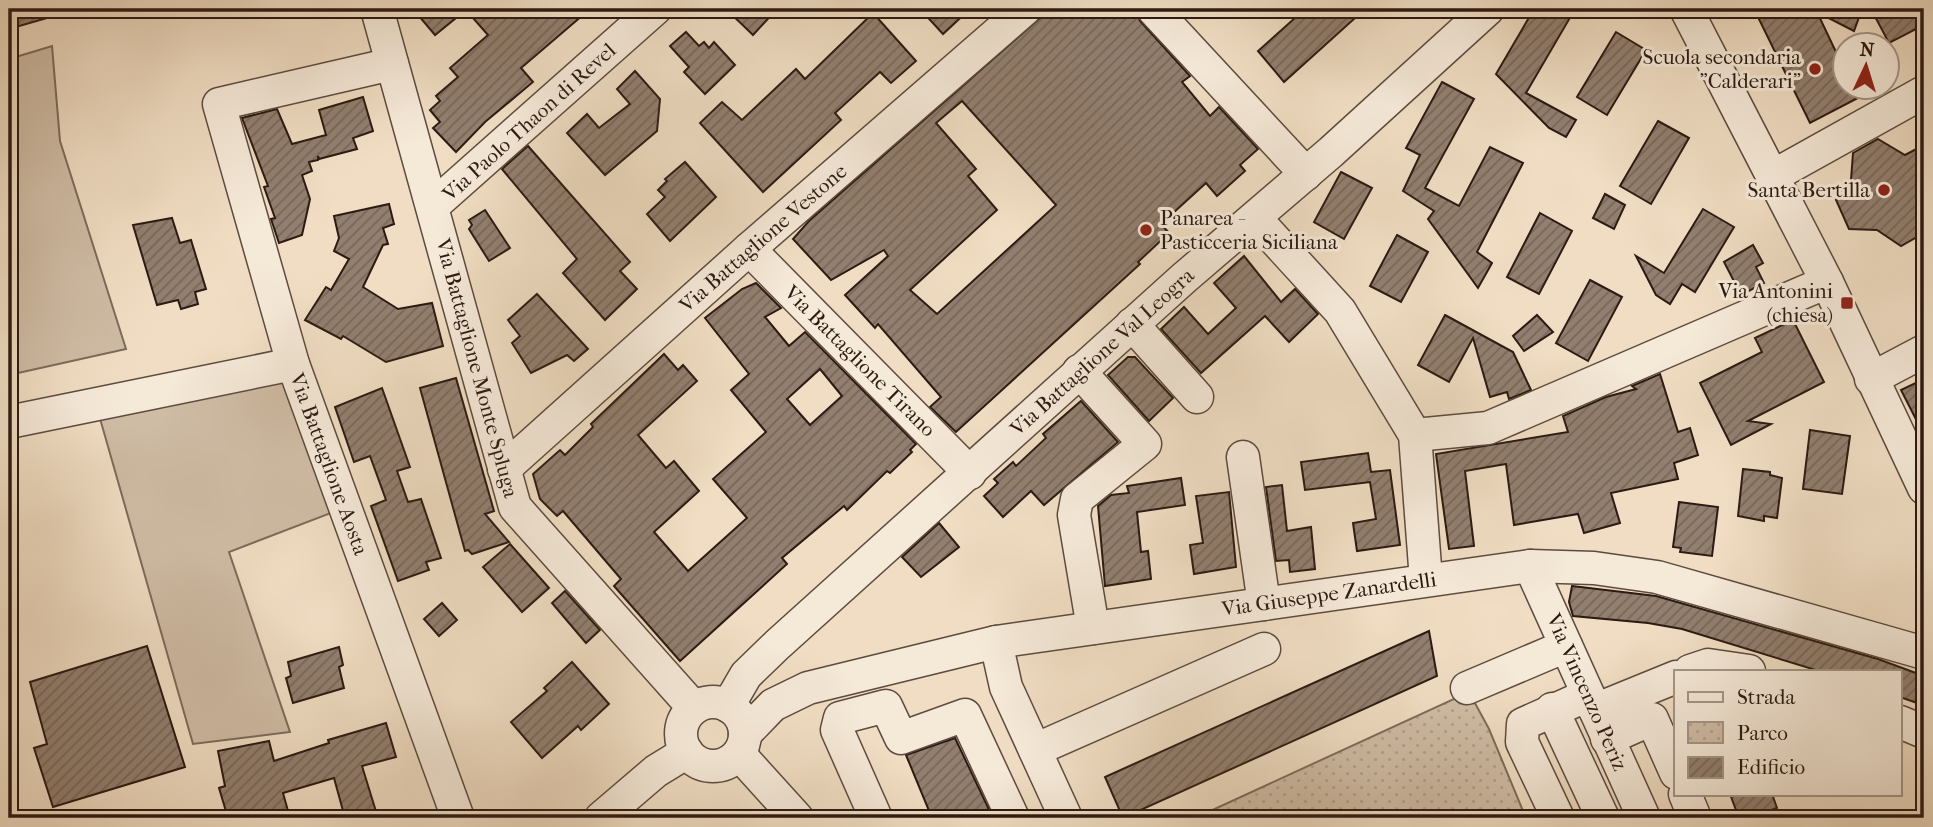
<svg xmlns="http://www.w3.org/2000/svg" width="1933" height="827" font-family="'IM FELL French Canon',serif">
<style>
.park{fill:url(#park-dots);stroke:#7e6b5c;stroke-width:2}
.garden{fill:#cfbca5;stroke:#7e6b5c;stroke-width:2}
.building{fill:url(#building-hatch);stroke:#2c1a13;stroke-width:2;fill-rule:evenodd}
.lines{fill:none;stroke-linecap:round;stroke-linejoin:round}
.minor-casing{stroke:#5d4b3f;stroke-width:35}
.minor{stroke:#f5e9d8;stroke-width:32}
.poi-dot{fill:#8f2418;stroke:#f5e9d8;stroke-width:2.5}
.labels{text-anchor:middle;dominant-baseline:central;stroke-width:6;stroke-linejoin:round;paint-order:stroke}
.poi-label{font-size:21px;fill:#2c1a13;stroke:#f5e9d8;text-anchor:end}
.street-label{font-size:21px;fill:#2c1a13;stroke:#f5e9d8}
</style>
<defs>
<pattern id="park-dots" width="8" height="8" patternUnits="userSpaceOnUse" patternTransform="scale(1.75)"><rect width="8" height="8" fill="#cfbca5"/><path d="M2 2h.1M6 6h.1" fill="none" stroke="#b2a18d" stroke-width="1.8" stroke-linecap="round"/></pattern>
<pattern id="building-hatch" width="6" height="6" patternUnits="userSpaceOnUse" patternTransform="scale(1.75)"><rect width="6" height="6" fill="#927f6f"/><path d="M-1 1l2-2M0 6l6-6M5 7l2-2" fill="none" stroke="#77675a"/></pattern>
</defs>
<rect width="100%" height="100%" fill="#f0ddc3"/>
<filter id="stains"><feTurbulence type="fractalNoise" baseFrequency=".00286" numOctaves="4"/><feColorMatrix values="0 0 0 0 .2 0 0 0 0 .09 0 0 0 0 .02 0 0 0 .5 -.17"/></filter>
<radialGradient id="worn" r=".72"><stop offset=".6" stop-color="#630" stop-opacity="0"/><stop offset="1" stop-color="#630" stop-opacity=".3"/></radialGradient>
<!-- park -->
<path class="park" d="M1469 692 1489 729 1526 818H1195Z"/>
<!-- garden -->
<g class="garden">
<path d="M52 46 60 141 126 349 9 375V59Z"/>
<path d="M285 376 331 513 229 552 290 732 193 744 99 415Z"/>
</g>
<!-- building -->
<g class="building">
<path d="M9 9H61V14L9 29Z"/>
<path d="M413 9H590L521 68 533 82 485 122 456 152 433 128 440 122 430 110 440 101 436 96 458 77 450 68 488 35 466 10 435 35Z"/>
<path d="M726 9H777L753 35Z"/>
<path d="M920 9H970L943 34Z"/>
<path d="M1050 9H1135L1140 21 1190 76 1182 82 1210 116 1219 107 1258 149 1240 165 1245 171 1217 196 1206 183 1161 224 1169 233 1138 262 1140 264 956 432 930 407 941 397 878 324 875 328 845 295 888 256 884 250 831 280 793 239 809 221ZM962 101 1056 205 937 314 910 290 997 210 968 176 976 169 936 123Z"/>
<path d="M1305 9H1365L1284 82 1258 51Z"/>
<path d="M1534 9H1575L1526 93 1576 120 1566 137 1549 128 1496 74Z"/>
<path d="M1754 9H1862L1854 31 1817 12 1845 71V88H1877L1810 123Z"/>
<path d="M1871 9H1924V25L1889 43Z"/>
<path d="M873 13 916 61 891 83 880 72 835 113 841 120 763 192 700 123 722 102 742 120 796 69 805 79Z"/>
<path d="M686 32 699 46 704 42 709 48 714 42 735 65 705 94 684 72 689 67 670 46Z"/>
<path d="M1616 32 1646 50 1607 115 1577 97Z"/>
<path d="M635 71 660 99 657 131 605 175 567 133 587 114 599 128 630 104 617 89Z"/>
<path d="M1442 82 1474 99 1425 188 1459 206 1490 147 1523 163 1477 252 1492 263 1478 288 1428 219 1434 211 1403 191 1420 155 1406 148Z"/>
<path d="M363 97 373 131 353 138 357 149 319 159 318 156V160L309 162 312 171 302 175 310 199 302 235 279 243 271 219 275 218 264 187 268 186 242 118 277 109 292 144 326 135 319 110Z"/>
<path d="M1658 121 1689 138 1651 204 1620 186Z"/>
<path d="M1878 139 1905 155 1924 145V233L1901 246 1877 230 1849 229 1836 200 1851 180 1853 153Z"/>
<path d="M528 146 630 262 620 271 637 289 605 320 563 273 577 259 502 169Z"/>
<path d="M685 162 716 197 670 241 647 214 665 197 658 190 667 181 665 179Z"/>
<path d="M1341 172 1372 188 1344 239 1314 222Z"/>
<path d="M1605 194 1625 205 1614 229 1593 218Z"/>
<path d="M389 204 394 224 383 228 388 244 383 245 363 287 398 309 432 303 443 346 386 362 343 336 341 339 305 320 326 287 331 290 349 259 334 251 339 238 334 216Z"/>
<path d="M1703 209 1734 227 1695 292 1682 284 1670 304 1656 295 1636 256 1664 273Z"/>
<path d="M485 210 510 248 489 261 469 229 472 225 469 220Z"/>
<path d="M1540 213 1572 231 1539 294 1507 277Z"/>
<path d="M172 218 180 243 191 240 206 289 195 292 198 304 181 309 178 300 157 305 133 225Z"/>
<path d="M1397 235 1428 252 1401 302 1370 286Z"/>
<path d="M1753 245 1763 263 1756 267 1764 283 1741 295 1724 262Z"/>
<path d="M1244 256 1281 302 1295 289 1318 314 1289 342 1265 316 1201 373 1161 329 1184 307 1208 334 1236 308 1214 283Z"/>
<path d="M1590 280 1622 297 1588 361 1556 343Z"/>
<path d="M756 283 781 308 765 317 789 346 805 332 916 444 910 450 912 452 890 473 887 471 847 510 844 506 782 558 787 564 680 661 614 586 621 579 563 511 557 516 540 499 533 474 560 450 565 455 593 427 591 424 664 354 678 370 683 365 697 381 638 435 666 468 674 461 699 491 654 532 688 571 747 518 713 479 766 432 731 390 749 374 705 318 742 289ZM820 369 842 396 810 425 787 399Z"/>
<path d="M537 294 588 349 574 361 567 355 531 373 512 343 520 336 508 320Z"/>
<path d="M1445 315 1513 352 1531 390 1509 399 1507 392 1490 397 1473 338 1449 382 1418 365Z"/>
<path d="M1537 315 1553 332 1524 351 1513 336Z"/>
<path d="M1793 320 1824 382 1748 421 1771 424 1731 445 1700 383 1762 352 1755 338Z"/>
<path d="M1128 357H1135L1173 398 1149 421 1108 375Z"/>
<path d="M1660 374 1678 432 1690 428 1698 455 1674 463 1678 479 1611 493 1620 523 1584 533 1578 514 1514 525 1506 464 1465 471 1474 546 1449 549 1436 454 1568 432 1563 416 1606 397 1636 389 1632 386Z"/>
<path d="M456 378 494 511 485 514 509 542 472 554 468 550 465 551 420 388Z"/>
<path d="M1924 379V435L1901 390Z"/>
<path d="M382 388 410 467 397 471 408 502 421 499 441 558 426 562 429 570 398 581 371 506 386 500 370 456 354 462 335 407Z"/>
<path d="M1081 401 1118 442 1044 505 1031 491 1003 517 984 496 998 483 994 479 1013 462 1016 466 1046 438 1043 434Z"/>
<path d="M1810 430 1850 436 1842 494 1803 489Z"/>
<path d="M1368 453 1371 472 1390 470 1400 545 1357 551 1353 523 1376 519 1370 482 1305 490 1301 462Z"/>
<path d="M1743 469 1770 472V475L1782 478 1777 518 1764 516V521L1738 516Z"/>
<path d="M1181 478 1185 505 1137 512 1141 552 1148 551 1151 579 1105 586 1098 506 1111 495 1129 493 1127 486Z"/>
<path d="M1282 485 1287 531 1311 527 1315 569 1290 572 1289 560 1276 561 1266 487Z"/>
<path d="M1229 492 1236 567 1194 574 1190 545 1203 543 1196 496Z"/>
<path d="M1679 502 1718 507 1712 556 1680 552 1681 548 1673 547Z"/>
<path d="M939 523 959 547 921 577 902 557Z"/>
<path d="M510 544 549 588 522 612 483 567Z"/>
<path d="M1572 586 1656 596 1878 659 1924 676V686L1917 703 1900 697V671H1819L1682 629 1648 623 1573 616 1569 602Z"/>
<path d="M565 591 600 630 586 643 552 603Z"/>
<path d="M442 603 457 620 439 636 424 619Z"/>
<path d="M1429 631 1437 676 1123 818 1105 777Z"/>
<path d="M147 646 185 767 53 807 34 748 47 744 30 682Z"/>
<path d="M339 647 343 665 339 667 344 688 293 703 286 678 291 676 288 662Z"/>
<path d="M572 662 609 704 581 730 578 726 542 758 511 722 547 691 544 688Z"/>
<path d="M386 723 396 757 362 766 378 818H345L334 778 283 793 290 818H228L219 788 225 786 218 751 269 741 274 761 329 743 328 740Z"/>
<path d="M955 738 993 818H932L906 755Z"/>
<path d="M1730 794H1772L1777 808 1749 818H1739Z"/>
</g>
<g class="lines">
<!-- minor casing -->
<g class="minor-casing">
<g id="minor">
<path d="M377 9 515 507 694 708"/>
<path d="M1153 9 1306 174"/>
<path d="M1686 9 1827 282 1924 488"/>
<path d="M392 64 219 104 293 364 458 818"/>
<path d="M1773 176 1924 92"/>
<path d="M433 206 655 9"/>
<path d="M1255 218 1340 311 1415 435 1426 580"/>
<path d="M749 249 970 473"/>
<path d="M1132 324 1197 397"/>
<path d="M1079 371 1145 444 1077 499 1074 515 1093 628"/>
<path d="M1871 379 1924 351"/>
<path d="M9 422 293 364"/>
<path d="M1415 435 1488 428 1827 282"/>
<path d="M1243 457 1264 604"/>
<path d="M504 469 749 249 1025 9"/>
<path d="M1530 566 1644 818"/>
<path d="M996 642 1006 687 1066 818"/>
<path d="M1690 671 1708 665 1749 671"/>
<path d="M1467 688 1566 646"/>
<circle cx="713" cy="734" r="32"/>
<path d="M728 706 746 675 777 645 1184 278 1331 152 1488 9"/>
<path d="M1552 709 1603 818"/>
<path d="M1595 710 1676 677"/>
<path d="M1900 722 1924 732"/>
<path d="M745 734 773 705 808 688 996 642 1530 566 1594 568 1657 577 1924 653"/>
<path d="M1607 739 1652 719 1676 773"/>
<path d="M1035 750 1264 649"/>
<path d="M739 754 797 818"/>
<path d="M1685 794 1695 818"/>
<path d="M601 818 656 771 687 752"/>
<path d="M876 818 837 730 840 718 886 706 901 738 965 715 1013 818"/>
<path d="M1558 818 1522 742 1523 724 1588 695"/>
</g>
</g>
<!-- minor -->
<use href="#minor" class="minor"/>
</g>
<!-- markers -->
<g class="poi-dot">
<circle cx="1815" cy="69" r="7"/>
<circle cx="1884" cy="190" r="7"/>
<circle cx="1146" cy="230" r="7"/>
<rect x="1840" y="296" width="14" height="14" rx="3.5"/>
</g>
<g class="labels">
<!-- poi labels -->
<g class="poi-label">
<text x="1801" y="57">Scuola secondaria<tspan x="1801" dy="24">"Calderari"</tspan></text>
<text x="1870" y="190">Santa Bertilla</text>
<text x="1160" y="218" text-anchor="start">Panarea -<tspan x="1160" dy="24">Pasticceria Siciliana</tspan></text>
<text x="1833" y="291">Via Antonini<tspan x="1833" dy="24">(chiesa)</tspan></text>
</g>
<!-- street labels -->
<g class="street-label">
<text transform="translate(529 122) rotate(-42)">Via Paolo Thaon di Revel</text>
<text transform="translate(763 238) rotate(-41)">Via Battaglione Vestone</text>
<text transform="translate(1102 352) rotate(-42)">Via Battaglione Val Leogra</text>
<text transform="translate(860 361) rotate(45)">Via Battaglione Tirano</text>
<text transform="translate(477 368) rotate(75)">Via Battaglione Monte Spluga</text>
<text transform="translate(329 464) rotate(70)">Via Battaglione Aosta</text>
<text transform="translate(1329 594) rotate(-8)">Via Giuseppe Zanardelli</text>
<text transform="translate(1587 692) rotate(66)">Via Vincenzo Periz</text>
</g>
</g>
<!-- margin -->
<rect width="1933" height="827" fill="none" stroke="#f0ddc3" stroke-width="35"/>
<rect x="10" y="10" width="1912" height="806" fill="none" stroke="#2c1a13" stroke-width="3.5"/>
<rect x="18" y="18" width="1898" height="792" fill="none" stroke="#2c1a13" stroke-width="2"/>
<!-- legend -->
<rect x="1674" y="670" width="228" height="126" fill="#f5e9d8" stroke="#a59689" stroke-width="2"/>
<rect x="1688" y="692" width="35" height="10" fill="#f5e9d8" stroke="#a59689" stroke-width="2"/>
<text x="1737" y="704" font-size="21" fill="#2c1a13">Strada</text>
<rect x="1688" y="722" width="35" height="21" fill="url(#park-dots)" stroke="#a59689" stroke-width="2"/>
<text x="1737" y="740" font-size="21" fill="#2c1a13">Parco</text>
<rect x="1688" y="757" width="35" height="21" fill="url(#building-hatch)" stroke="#a59689" stroke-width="2"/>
<text x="1737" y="774" font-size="21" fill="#2c1a13">Edificio</text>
<!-- north arrow -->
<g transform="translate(1866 66) rotate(4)"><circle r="33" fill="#f5e9d8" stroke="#a59689" stroke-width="2"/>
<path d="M0-5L12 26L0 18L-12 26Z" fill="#8f2418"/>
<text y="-10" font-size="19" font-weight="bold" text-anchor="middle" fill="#2c1a13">N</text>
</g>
<rect width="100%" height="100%" filter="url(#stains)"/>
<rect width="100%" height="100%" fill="url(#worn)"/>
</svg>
